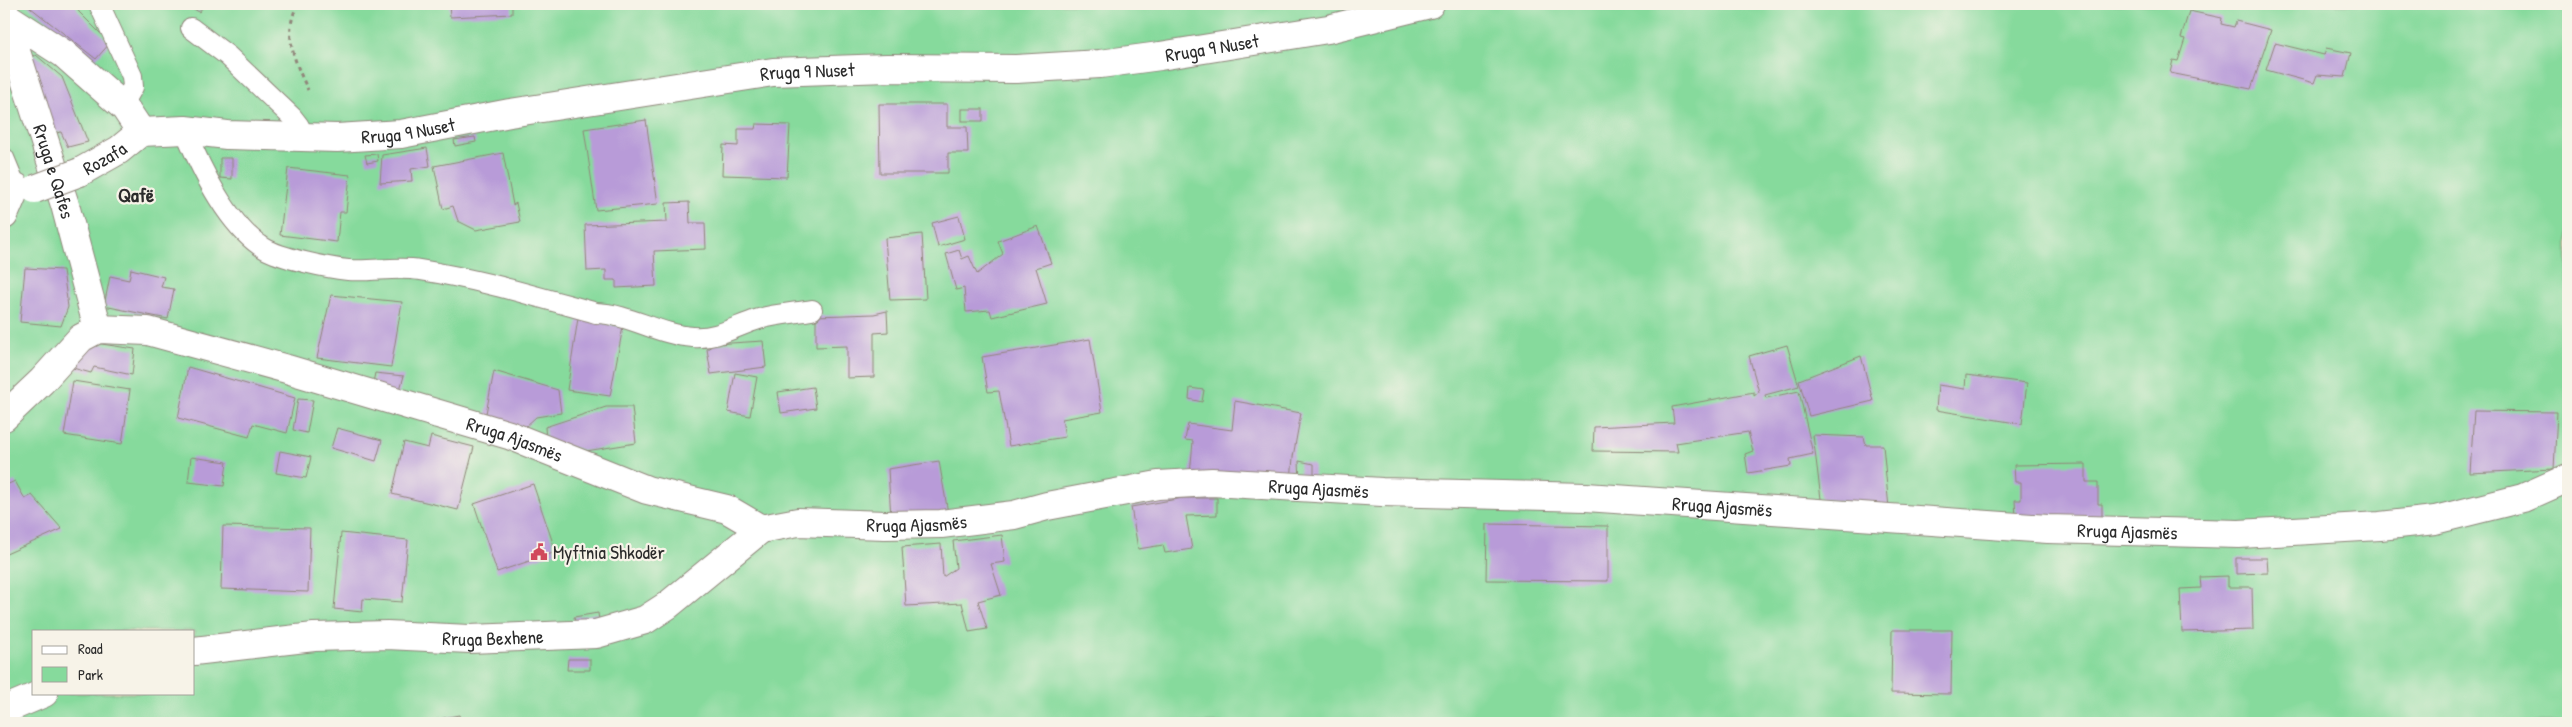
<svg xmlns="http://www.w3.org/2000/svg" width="2572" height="727" font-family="'Patrick Hand',sans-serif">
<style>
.green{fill:#86da9c;stroke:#588264;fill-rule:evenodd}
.building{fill:#b89bd8}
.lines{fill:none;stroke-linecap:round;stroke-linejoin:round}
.lane-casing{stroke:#90867a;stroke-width:22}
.street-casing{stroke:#90867a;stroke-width:30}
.path{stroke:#90867a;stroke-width:3;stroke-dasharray:4 4;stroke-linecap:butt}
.lane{stroke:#fff;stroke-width:20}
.street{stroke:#fff;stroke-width:28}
.street-bridge-casing{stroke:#90867a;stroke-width:30;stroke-linecap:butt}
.street-bridge{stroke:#fff;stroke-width:28}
.labels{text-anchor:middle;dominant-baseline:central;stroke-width:4.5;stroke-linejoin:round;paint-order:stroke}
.street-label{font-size:19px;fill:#2b2b2b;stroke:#f7f3e8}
.poi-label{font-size:19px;fill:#2b2b2b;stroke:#f7f3e8;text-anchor:start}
.neighbourhood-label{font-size:20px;font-weight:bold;fill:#2b2b2b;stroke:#f7f3e8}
</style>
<rect width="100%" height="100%" fill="#f7f3e8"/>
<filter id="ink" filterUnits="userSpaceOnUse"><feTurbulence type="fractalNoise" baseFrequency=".02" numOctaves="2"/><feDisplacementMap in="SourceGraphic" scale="10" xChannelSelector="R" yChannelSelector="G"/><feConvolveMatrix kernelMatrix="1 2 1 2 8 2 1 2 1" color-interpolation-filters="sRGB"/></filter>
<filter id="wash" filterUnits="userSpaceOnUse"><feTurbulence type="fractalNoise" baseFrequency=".0096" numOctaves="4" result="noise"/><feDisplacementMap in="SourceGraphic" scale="20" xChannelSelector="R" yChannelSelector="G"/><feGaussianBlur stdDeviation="1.12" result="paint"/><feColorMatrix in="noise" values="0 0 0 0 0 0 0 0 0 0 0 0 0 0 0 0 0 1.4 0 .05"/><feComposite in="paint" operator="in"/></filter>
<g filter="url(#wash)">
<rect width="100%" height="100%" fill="#f4e2c8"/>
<!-- green -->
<path class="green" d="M4 4H2568V723H4ZM34 631H194V693H34Z"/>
<g id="blocks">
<!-- building -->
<g class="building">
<path d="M26 4H75L79 12 110 43 96 59Z"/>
<path d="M185 4H205L199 12Z"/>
<path d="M449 4H512V14L450 17Z"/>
<path d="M2189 11 2222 18 2221 24 2234 27 2236 21 2271 30 2251 89 2170 73 2173 60 2178 61 2185 39 2181 38Z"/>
<path d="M2275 43 2324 55 2326 48 2351 53 2345 77 2317 75 2314 83 2266 70Z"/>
<path d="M36 55 62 77 88 142 68 147 61 132 50 134 26 58Z"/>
<path d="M879 104H947V127H967L968 153H948V173H880Z"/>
<rect x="962" y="109" width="21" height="12"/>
<path d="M646 120 658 204 596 210 584 129Z"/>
<path d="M756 124 790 125 787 177 722 175 723 145 738 146V129H755Z"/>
<path d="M475 137 476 142 455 146 454 140Z"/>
<path d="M427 148 430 166 411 169 412 181 380 183 382 155Z"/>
<path d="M503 153 513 205 516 203 520 222 476 230 458 221 453 206 443 209 434 166Z"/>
<path d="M377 154 378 161 367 163 365 155Z"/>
<path d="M220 158H232V179L220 178Z"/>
<path d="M288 168 350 175 346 212H340L337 242 280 235Z"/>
<path d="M689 202 690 223H705L706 249 654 251 656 286 616 288V280H606V270L587 271 585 225 667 222 666 203Z"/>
<path d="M959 216 965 239 938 247 932 223Z"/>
<path d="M1038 226 1051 263 1036 268 1047 304 992 317 990 310 966 312 964 288 956 290 946 254 959 250 962 259 969 256 977 274 1003 254 998 241Z"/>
<path d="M922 234 926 299 890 300 885 238Z"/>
<path d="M25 268 63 270 68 307 61 326 20 322Z"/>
<path d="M131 269 164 277 161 287 174 289 168 319 104 306 110 276 129 280Z"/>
<path d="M331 295 402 302 391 367 317 358Z"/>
<path d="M887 311 888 332 874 333V377L847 378V346L816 347V316L874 314Z"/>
<path d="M578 318 623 327 610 396 567 390Z"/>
<path d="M1090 339 1102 412 1062 419 1065 437 1009 446 999 391 988 392 982 357Z"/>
<path d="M763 341 766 367 711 374 707 349 715 344Z"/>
<path d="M88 342 135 349 132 375 94 367 91 373 69 367Z"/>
<path d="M1787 345 1799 386 1765 395 1766 398 1799 391 1813 454 1790 459 1791 466 1748 473 1745 454 1753 451 1748 432 1676 443 1678 452 1593 451 1594 427 1674 423 1672 407 1754 392V396L1759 392 1749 356Z"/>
<path d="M1861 356 1873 401 1809 416 1799 380Z"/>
<path d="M188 367 295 398 287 433 253 424 249 437 178 418Z"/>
<path d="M494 371 558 390 561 413 536 417 525 427 484 424Z"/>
<path d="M375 373 404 376 398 396 371 392Z"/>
<path d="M735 373 757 377 750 416 728 412Z"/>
<path d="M1966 375 2027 383 2022 424 1936 410 1938 385 1965 389Z"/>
<path d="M73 381 130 390 122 444 64 435Z"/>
<path d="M813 387 816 408 781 413 778 392Z"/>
<path d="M1190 388 1204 390 1202 402 1189 399Z"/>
<path d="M298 399 313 400 307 433 293 430Z"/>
<path d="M1235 401 1301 413 1293 457 1291 481 1190 475 1193 441 1185 440 1188 424 1232 430Z"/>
<path d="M606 407H632L636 443 586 451 546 441 545 427Z"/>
<path d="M2474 411 2557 412 2554 469 2470 473Z"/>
<path d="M337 428 382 440 376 461 331 448Z"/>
<path d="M1813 435 1864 437 1866 445H1883L1889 508 1821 499Z"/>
<path d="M431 436 474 447 458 510 392 494 404 442 428 448Z"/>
<path d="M280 451 311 457 306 478 276 473Z"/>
<path d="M191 457 227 462 224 486 188 482Z"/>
<path d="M939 461 948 513 891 518 888 469Z"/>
<path d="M1299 461 1314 464V481H1300Z"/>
<path d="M2086 464V482H2098V504H2102V519H2016L2015 500H2021V482H2015L2014 465Z"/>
<path d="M15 481 25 499 32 495 62 529 4 555V486Z"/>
<path d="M533 484 556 552 497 572 474 504Z"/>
<path d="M1183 498H1217V515L1186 516 1192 549 1165 553 1163 545 1138 549 1131 507Z"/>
<path d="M1487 524 1608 526V581L1486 580Z"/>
<path d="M223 526 310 528 308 592 221 589Z"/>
<path d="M341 533 408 540 402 602 363 599 362 612 334 609Z"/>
<path d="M1002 535 1005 562 991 564 1001 595 978 601 987 629 969 632 962 603 906 606 902 547 941 544 943 577 956 568 953 541Z"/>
<path d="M2236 558H2267L2268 573 2236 574Z"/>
<path d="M2228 576V587H2252L2253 630 2182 632 2180 589 2201 588 2200 577Z"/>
<path d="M598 613 600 627 577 632 574 617Z"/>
<path d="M1892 630H1952L1951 694 1891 693Z"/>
<path d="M568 659H590V670H567Z"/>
<path d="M459 715 461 723H424V722Z"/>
</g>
</g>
</g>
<g filter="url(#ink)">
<use href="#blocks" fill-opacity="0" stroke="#90867a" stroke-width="1"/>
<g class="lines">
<!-- lane casing -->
<g class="lane-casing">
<g id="lane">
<path d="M99 4 132 76 133 87 122 106"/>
<path d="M191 28 228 56 292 117 299 126 298 137"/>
<path d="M185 130C200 167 228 226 264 248 280 258 328 268 348 270 372 272 396 266 420 270 479 279 538 297 596 313 630 314 659 335 693 337 717 339 736 326 759 319 776 314 794 313 812 310"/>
<path d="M4 158 16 187 28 189"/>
</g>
</g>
<!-- street casing -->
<g class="street-casing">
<g id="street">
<path d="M4 15 64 54 125 108 141 132"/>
<path id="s1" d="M5 17 65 205 98 329"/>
<path id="s2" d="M141 132 185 130 227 135 337 138 401 134 510 113 773 72 887 68 1016 69 1100 64 1160 56 1328 29 1430 4"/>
<path id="s3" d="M80 172 119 150 141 132"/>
<path d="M4 215 16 187"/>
<path id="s4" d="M4 417 42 381 81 338 98 329 148 331 287 369 509 435 647 490 727 509 761 529 798 522 885 525 941 524 1014 515 1047 506 1158 485 1212 482 1382 492 1586 497 2048 529 2239 534 2380 526 2435 520 2523 498 2568 478"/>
<path id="s5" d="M194 651 314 637 387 635 469 639 596 634 645 620 668 605 761 529"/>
<path d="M4 710 44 693"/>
</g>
</g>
<!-- path -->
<path class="path" d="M298 4C282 33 295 63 308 90"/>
<!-- lane -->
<use href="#lane" class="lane"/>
<!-- street -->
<use href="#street" class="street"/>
<!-- street-bridge casing -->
<g class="street-bridge-casing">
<path id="street-bridge" d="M35 189 80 172"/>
</g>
<!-- street-bridge -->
<use href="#street-bridge" class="street-bridge"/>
</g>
</g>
<!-- icons -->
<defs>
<g id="civic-bare" transform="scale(1.35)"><path d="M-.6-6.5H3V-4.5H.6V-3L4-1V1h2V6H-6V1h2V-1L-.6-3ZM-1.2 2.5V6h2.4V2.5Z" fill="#d1495b" stroke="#f7f3e8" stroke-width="2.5" paint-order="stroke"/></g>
</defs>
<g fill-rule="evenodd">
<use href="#civic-bare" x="539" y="552"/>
</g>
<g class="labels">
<!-- street labels -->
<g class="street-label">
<text stroke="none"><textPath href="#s2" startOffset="1078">Rruga 9 Nuset</textPath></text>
<text stroke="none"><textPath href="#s2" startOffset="672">Rruga 9 Nuset</textPath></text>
<text stroke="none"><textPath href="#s2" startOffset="268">Rruga 9 Nuset</textPath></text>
<text stroke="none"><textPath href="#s3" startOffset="28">Rozafa</textPath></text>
<text stroke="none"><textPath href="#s1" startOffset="162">Rruga e Qafes</textPath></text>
<text stroke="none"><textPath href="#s4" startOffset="562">Rruga Ajasmës</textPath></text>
<text stroke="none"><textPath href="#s4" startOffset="1388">Rruga Ajasmës</textPath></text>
<text stroke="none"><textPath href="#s4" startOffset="1792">Rruga Ajasmës</textPath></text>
<text stroke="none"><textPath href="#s4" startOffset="982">Rruga Ajasmës</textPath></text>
<text stroke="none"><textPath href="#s4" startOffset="2198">Rruga Ajasmës</textPath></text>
<text stroke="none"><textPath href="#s5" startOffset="300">Rruga Bexhene</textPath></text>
</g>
<!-- poi labels -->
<g class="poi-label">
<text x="553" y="552">Myftnia Shkodër</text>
</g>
<!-- neighbourhood labels -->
<g class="neighbourhood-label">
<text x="136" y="194">Qafë</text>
</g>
</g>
<!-- margin -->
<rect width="2572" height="727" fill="none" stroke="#f7f3e8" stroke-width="20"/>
<!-- legend -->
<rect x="32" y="630" width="162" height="65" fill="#f7f3e8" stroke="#a5a39c"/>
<rect x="42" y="646" width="25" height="8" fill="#ffffff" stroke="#a5a39c"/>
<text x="78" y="654" font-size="15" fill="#2b2b2b">Road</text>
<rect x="42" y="667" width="25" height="15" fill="#86da9c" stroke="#a5a39c"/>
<text x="78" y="680" font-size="15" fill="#2b2b2b">Park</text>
</svg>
